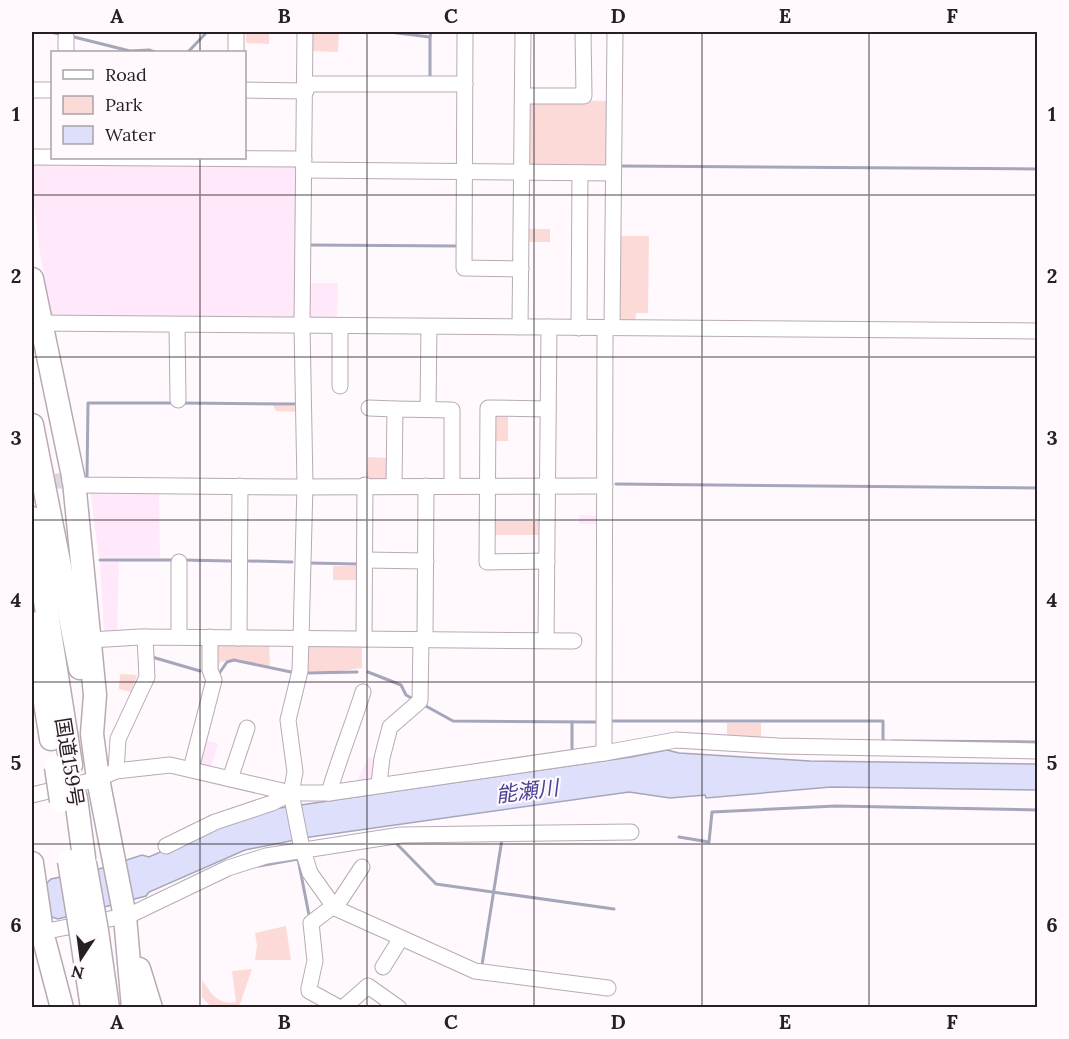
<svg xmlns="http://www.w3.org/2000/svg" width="1069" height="1039" font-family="Lora,'Noto Sans JP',serif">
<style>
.built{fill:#fee8f9}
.green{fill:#fcdad8}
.water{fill:#dddffb;stroke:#a6a6bb;stroke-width:1.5}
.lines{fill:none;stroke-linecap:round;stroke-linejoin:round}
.stream{stroke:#a6a6bb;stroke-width:3}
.minor-tunnel{stroke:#ded8dd;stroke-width:15;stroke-dasharray:15 8;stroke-linecap:butt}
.minor-casing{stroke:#b8aab5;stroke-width:17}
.highway-casing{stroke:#b8aab5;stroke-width:25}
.minor{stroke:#fff;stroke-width:15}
.highway{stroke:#fff;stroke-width:22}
.highway-bridge-casing{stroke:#b8aab5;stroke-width:25;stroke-linecap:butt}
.highway-bridge{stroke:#fff;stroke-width:22}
.grid{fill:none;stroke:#262025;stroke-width:1.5;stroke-opacity:0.55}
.labels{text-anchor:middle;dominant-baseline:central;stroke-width:4.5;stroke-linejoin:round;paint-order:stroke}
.street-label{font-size:20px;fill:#262025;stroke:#fff9fe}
.water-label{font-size:21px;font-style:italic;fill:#4b4494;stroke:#fff9fe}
.neatline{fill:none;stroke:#262025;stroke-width:2}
.grid-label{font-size:20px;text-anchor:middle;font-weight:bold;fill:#262025}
</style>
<rect width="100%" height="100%" fill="#fff9fe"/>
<!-- built -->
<g class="built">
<path d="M32 165 300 167 298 319H52L40 253 32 189Z"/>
<path d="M310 283H338L337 318H309Z"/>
<path d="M90 489 159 491 160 558H99Z"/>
<path d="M579 515 598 516 597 524H579Z"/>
<path d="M100 562H119L117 633H104Z"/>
<path d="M205 740 218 744 210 769 197 765Z"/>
<path d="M368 757 379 760 375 782 356 784Z"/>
</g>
<!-- green -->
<g class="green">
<path d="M246 32H269V44L246 43Z"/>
<path d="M310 32H339L338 52 310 51Z"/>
<path d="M534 100 610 101 609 166H528L529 103Z"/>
<rect x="529" y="229" width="21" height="13"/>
<path d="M617 236H649L648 313H636L635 322H618Z"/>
<path d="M273 405 300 406V412L276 411Z"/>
<path d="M498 414H508V441H494V418Z"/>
<path d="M368 457 390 458 389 476 385 479H367Z"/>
<rect x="494" y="521" width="48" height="14"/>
<rect x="333" y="566" width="24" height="14"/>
<path d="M213 644H269L270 667 239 659 220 662 218 670Z"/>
<path d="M305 644H362V668L333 672 305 671Z"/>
<path d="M120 674 137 675 131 692 119 689Z"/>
<path d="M727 723H761V739L727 737Z"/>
<path d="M286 926 291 960H255L257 946 255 933Z"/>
<path d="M252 969 239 1007H211L202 997V980C211 993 218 1006 236 1002L232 971Z"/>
</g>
<!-- water -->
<path class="water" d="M667 750 679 753 810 761 1037 764V790L831 787 706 798 705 795 670 798 629 792 310 837 245 850 149 892 146 896 58 919 48 916 45 885 51 879 99 869 142 855 149 857 238 818 273 809 631 757Z"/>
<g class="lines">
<!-- stream -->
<g class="stream">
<path d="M51 32 63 35"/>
<path d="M389 32 430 37 431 32"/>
<path d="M70 36 130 51 149 50 155 52"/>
<path d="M430 37V79"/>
<path d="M188 52 207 32"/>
<path d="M621 166 1038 169"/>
<path d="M311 245 457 246"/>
<path d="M181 403 295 404"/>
<path d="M87 477 88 403H174"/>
<path d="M616 484 1038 488"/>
<path d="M100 560H176"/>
<path d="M182 560 231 561"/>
<path d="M249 561 292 562"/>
<path d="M310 563 357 564"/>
<path d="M152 657 200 671"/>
<path d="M368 672 401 685 406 695 413 699"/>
<path d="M306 673 357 672"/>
<path d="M218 675 227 662 234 660 291 672"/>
<path d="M424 705 453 721 595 722"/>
<path d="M611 721H883V741H886"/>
<path d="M572 722V750"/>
<path d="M892 741 1038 742"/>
<path d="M679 837 709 842 712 812 836 806 1038 810"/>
<path d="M395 842 436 884 614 909"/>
<path d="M259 866 298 859 309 915"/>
<path d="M482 965 502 839"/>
</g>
<!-- minor-tunnel -->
<path class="minor-tunnel" d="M32 481H70"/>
<!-- minor casing -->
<g class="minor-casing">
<g id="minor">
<path d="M305 32 302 326 305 485 301 639 300 671 288 720 295 772 291 793 301 844 310 873 335 908 475 971 608 988"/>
<path d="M465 32 464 268 521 269"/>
<path d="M66 37V52"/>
<path d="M236 52V32"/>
<path d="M306 84H465"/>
<path d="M34 90H52"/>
<path d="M244 90 306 91"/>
<path d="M523 96H584L583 32"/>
<path d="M32 157 304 159"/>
<path d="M305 170 613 173"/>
<path d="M33 323 1038 331"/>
<path d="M177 325 178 400"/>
<path d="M520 327 523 32"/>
<path d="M579 328 580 173"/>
<path d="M612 328 615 32"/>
<path d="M340 386V326"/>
<path d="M369 408 395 409"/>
<path d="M428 409 429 327"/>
<path d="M70 481 83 485 291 487 605 486"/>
<path d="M394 485 395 409 452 410V486"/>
<path d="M365 560 426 561"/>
<path d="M547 561 487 562 488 408 548 409"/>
<path d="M179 637V562"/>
<path d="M239 638 240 486"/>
<path d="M364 639 365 485"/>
<path d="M425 639 426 486"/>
<path d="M90 640 140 637 574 641"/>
<path d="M546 640 549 327"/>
<path d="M604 753 605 328"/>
<path d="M191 769 214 680 210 670V637"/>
<path d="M116 771 118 739 147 677 145 637"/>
<path d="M230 779 247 728"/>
<path d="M379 784 382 758 390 727 420 701 421 639"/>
<path d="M329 793C339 758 352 727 363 692"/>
<path d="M32 795 98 779 116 771 170 765 291 793H329L604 753 676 740 778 746 1038 751"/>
<path d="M166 846 215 822 272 803 291 793"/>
<path d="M332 907 311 923 315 961 309 988V991L340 1008"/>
<path d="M335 908 362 867"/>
<path d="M42 932 130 915 228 868 266 856 401 835 631 832"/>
<path d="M383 967 401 938"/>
<path d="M343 1008 368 986 399 1008"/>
</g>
</g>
<!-- highway casing -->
<g class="highway-casing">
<g id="highway">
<path d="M32 279 74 481 95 695 92 734 98 779 125 917 133 1008"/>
<path d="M32 425 80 668"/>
<path d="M32 518 71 765"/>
<path d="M32 623 51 739"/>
<path d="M76 798 84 858"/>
<path d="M32 863 42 932 62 1008"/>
<path d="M97 931 108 1008"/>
<path d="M81 934 92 1008"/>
<path d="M139 969 151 1008"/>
</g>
</g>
<!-- minor -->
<use href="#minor" class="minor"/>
<!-- highway -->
<use href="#highway" class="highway"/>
<!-- highway-bridge casing -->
<g class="highway-bridge-casing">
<g id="highway-bridge">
<path d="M56 767 61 801"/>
<path d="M69 861 81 934"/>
<path d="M85 863 97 931"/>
</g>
</g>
<!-- highway-bridge -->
<use href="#highway-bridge" class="highway-bridge"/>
</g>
<!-- grid -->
<path class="grid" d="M200 32V52M367 32V1008M534 32V1008M702 32V1008M869 32V1008M200 158V1008M32 195H1038M32 357H1038M32 520H1038M32 682H1038M32 844H1038"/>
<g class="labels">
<!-- street labels -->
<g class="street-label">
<text transform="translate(70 762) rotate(81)">国道159号</text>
</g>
<!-- water labels -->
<g class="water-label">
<text transform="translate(527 791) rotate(-7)">能瀬川</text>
</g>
</g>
<!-- border -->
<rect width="1069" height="1039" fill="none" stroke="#fff9fe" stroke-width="66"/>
<!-- legend -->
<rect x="51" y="51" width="195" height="108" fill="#fff9fe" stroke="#a8a2a7" stroke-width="1.5"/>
<rect x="63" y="70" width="30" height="9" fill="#ffffff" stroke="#a8a2a7" stroke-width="1.5"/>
<text x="105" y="81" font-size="18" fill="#262025">Road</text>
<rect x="63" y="96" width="30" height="18" fill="#fcdad8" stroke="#a8a2a7" stroke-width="1.5"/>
<text x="105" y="111" font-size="18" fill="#262025">Park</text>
<rect x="63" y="126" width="30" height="18" fill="#dddffb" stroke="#a8a2a7" stroke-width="1.5"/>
<text x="105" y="141" font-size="18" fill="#262025">Water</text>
<!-- north arrow -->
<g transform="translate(81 958) rotate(193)" stroke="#fff9fe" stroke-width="4.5" paint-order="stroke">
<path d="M0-4.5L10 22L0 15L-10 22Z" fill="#262025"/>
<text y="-9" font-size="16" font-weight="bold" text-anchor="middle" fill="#262025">N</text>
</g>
<rect x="33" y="33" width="1003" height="973" class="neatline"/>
<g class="grid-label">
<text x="117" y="23">A</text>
<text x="284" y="23">B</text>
<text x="451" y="23">C</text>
<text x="618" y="23">D</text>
<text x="785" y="23">E</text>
<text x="952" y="23">F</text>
<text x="16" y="121">1</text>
<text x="1052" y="121">1</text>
<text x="16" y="283">2</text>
<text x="1052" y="283">2</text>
<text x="16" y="445">3</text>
<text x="1052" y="445">3</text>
<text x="16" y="607">4</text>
<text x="1052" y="607">4</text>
<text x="16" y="770">5</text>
<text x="1052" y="770">5</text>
<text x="16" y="932">6</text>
<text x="1052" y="932">6</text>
<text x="117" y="1029">A</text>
<text x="284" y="1029">B</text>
<text x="451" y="1029">C</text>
<text x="618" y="1029">D</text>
<text x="785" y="1029">E</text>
<text x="952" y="1029">F</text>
</g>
</svg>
